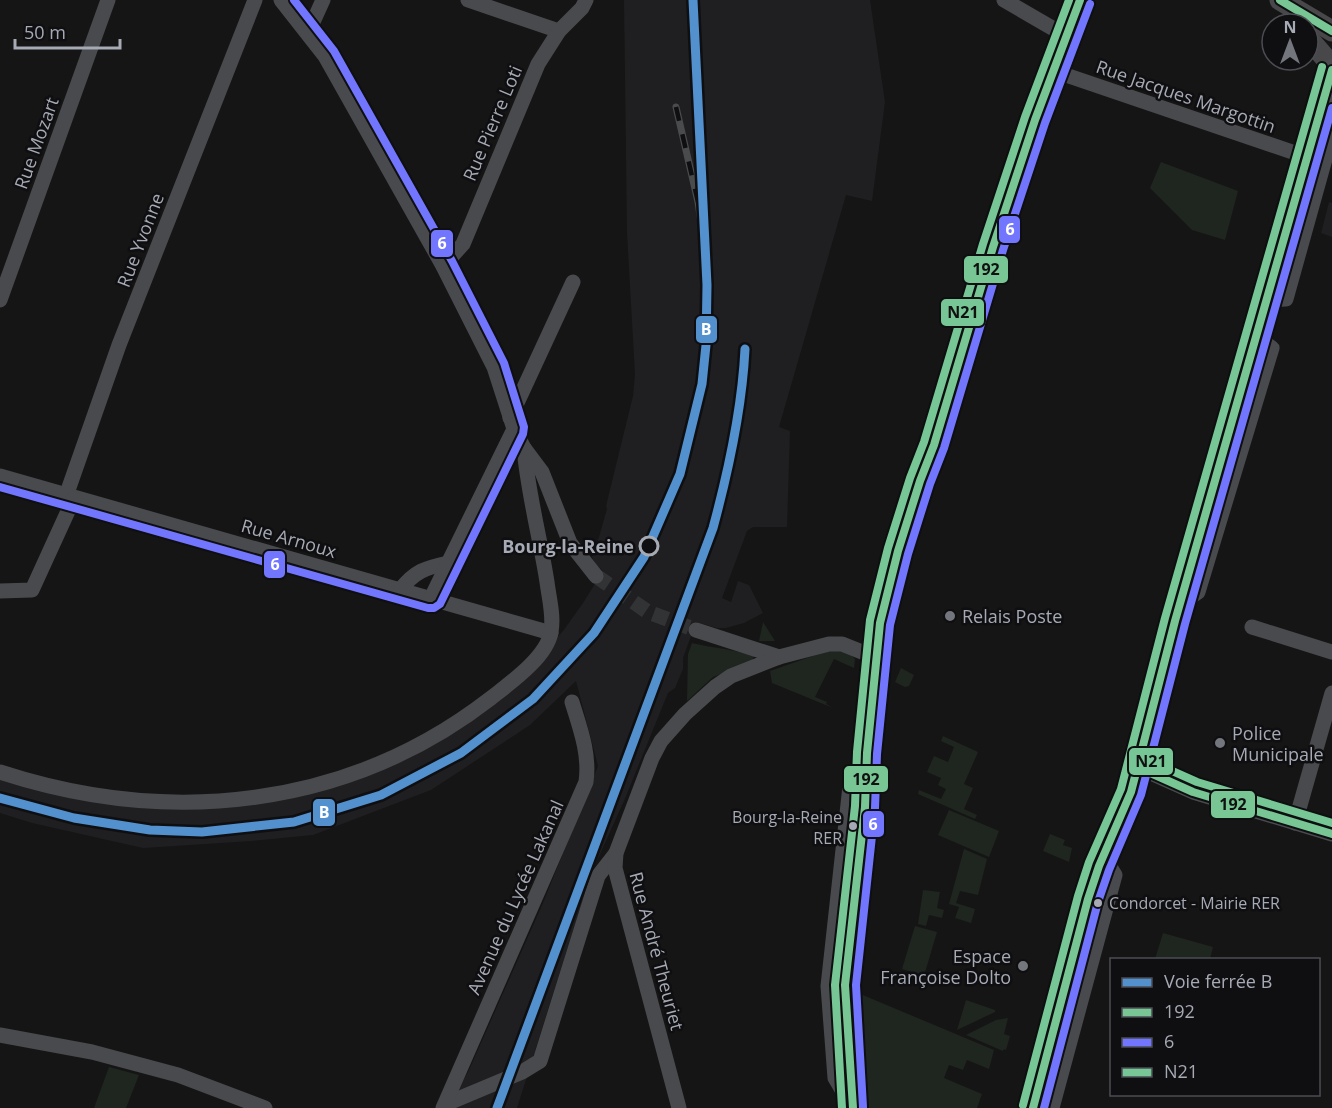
<svg xmlns="http://www.w3.org/2000/svg" width="1332" height="1108" font-family="'Open Sans',sans-serif">
<style>
.built{fill:#1f1f21}
.green{fill:#1f251f}
.lines{fill:none;stroke-linecap:round;stroke-linejoin:round}
.street-tunnel{stroke:#323335;stroke-width:15;stroke-dasharray:15 8;stroke-linecap:butt}
.street{stroke:#494a4d;stroke-width:15}
.secondary{stroke:#48484b;stroke-width:21}
.primary{stroke:#4b4c4f;stroke-width:22}
.rail-casing{stroke:#4a4b4d;stroke-width:7}
.rail{stroke:#0f0f11;stroke-width:4.5;stroke-dasharray:14;stroke-linecap:butt}
.bus-1-casing{stroke:#0f0f11;stroke-width:12}
.bus-2-casing{stroke:#0f0f11;stroke-width:12}
.bus-3-casing{stroke:#0f0f11;stroke-width:12}
.bus-1{stroke:#77c694;stroke-width:8}
.bus-2{stroke:#7276ff;stroke-width:8}
.bus-3{stroke:#77c695;stroke-width:8}
.rail-1-casing{stroke:#0f0f11;stroke-width:14}
.rail-1{stroke:#5291ce;stroke-width:9}
.stop-dot{fill:#0f0f11;stroke:#a6aab5;stroke-width:3}
.poi-dot{fill:#73767d;stroke:#0f0f11;stroke-width:2}
.bus-dot{fill:#a6aab5;stroke:#0f0f11;stroke-width:2}
.labels{text-anchor:middle;dominant-baseline:central;stroke-width:5;stroke-linejoin:round;paint-order:stroke}
.bus-label{font-size:16px;fill:#a6aab5;stroke:#0f0f11;text-anchor:end}
.street-label{font-size:18px;fill:#a6aab5;stroke:#0f0f11}
.stop-label{font-size:18px;font-weight:bold;fill:#a6aab5;stroke:#0f0f11;text-anchor:end}
.poi-label{font-size:18px;fill:#a6aab5;stroke:#0f0f11;text-anchor:start}
.line-badge{stroke:#0f0f11;stroke-width:2}
.badge-label{font-size:16px;text-anchor:middle;font-weight:bold;fill:#fff}
.pale-badge-label{font-size:16px;text-anchor:middle;font-weight:bold;fill:#111}
</style>
<rect width="100%" height="100%" fill="#151515"/>
<!-- built -->
<g class="built">
<path d="M624 0H870L885 102 872 201 846 195 779 427 790 431 787 527H753L747 531 722 598 731 602 738 581 749 585 763 613 744 623 726 628H717L696 622 683 658V669L675 688 668 693 624 801 591 874 517 1108H448L469 1070 543 903 598 766 576 681 530 725 431 790 313 835 252 841 143 848 32 823 0 813V777L44 790 247 805 334 787 383 770 445 735 524 674 563 631 583 603 603 571 596 565 592 557 595 551 607 509 606 506 633 396 635 374 627 233Z"/>
<path d="M1329 202 1332 203V237L1321 233Z"/>
</g>
<!-- green -->
<g class="green">
<path d="M1161 162 1238 191 1225 240 1192 230 1150 188Z"/>
<path d="M763 622 775 641H759Z"/>
<path d="M692 643C713 648 733 649 754 656L751 663 713 677 687 701 688 654Z"/>
<path d="M838 647 849 653 855 659 854 668 834 659 815 697 827 702 826 704 833 708 772 683 770 671Z"/>
<path d="M901 668 914 675 909 686 905 687 895 682Z"/>
<path d="M943 736 978 752 964 784 973 788 964 809 977 815 975 819 918 794 919 790 941 799 946 789 938 785 941 778 927 772 934 756 948 762 954 747 941 741Z"/>
<path d="M949 810 999 831 989 857 938 835Z"/>
<path d="M1050 834 1065 840 1063 845 1072 848 1069 862 1043 851Z"/>
<path d="M964 849 987 859 978 895 960 891 956 903 975 909 971 923 955 918 959 907 949 904Z"/>
<path d="M923 890 940 892 937 908 944 910 942 918 929 915 926 926 918 924Z"/>
<path d="M915 926 937 932 924 976 902 969Z"/>
<path d="M1163 933 1213 947 1210 959H1155Z"/>
<path d="M858 993 994 1050 989 1069 967 1060 963 1070 949 1065 944 1078 982 1094 977 1108H869Z"/>
<path d="M966 1000 995 1010V1012L957 1030Z"/>
<path d="M1008 1018 1004 1034 1010 1036 1006 1050 1004 1049 1003 1051 966 1035 996 1020Z"/>
<path d="M109 1067 139 1075 126 1108H94Z"/>
</g>
<g class="lines">
<!-- street-tunnel -->
<path class="street-tunnel" d="M596 576 648 612 696 630"/>
<!-- street -->
<g class="street">
<path d="M281 0 325 56 443 266 494 367 514 429 524 448 542 472 570 543 596 576"/>
<path d="M468 0 559 31"/>
<path d="M1004 0 1066 36"/>
<path d="M308 33 323 0"/>
<path d="M1054 71 1307 157"/>
<path d="M443 266 463 244 538 64 559 31 582 8 586 0"/>
<path d="M0 300 108 0"/>
<path d="M1267 300 1286 299 1332 134"/>
<path d="M510 418 573 282"/>
<path d="M0 476 551 633"/>
<path d="M66 496 119 345 255 0"/>
<path d="M400 590C415 571 425 568 448 563"/>
<path d="M0 591 32 590 74 498"/>
<path d="M431 598 514 429"/>
<path d="M1179 605 1198 592 1272 348 1257 337"/>
<path d="M1252 627 1332 652"/>
<path d="M696 630 779 657"/>
<path d="M1137 767 1193 792 1332 834"/>
<path d="M0 772C169 827 348 809 491 698 510 683 547 657 551 632 554 616 549 598 547 582 540 537 528 494 524 448"/>
<path d="M1295 823 1332 693"/>
<path d="M0 1035 92 1052 178 1075 265 1108"/>
<path d="M446 1104 522 1072 540 1061 598 876 616 853"/>
<path d="M851 1105 835 1078 828 986 850 786 863 761"/>
<path d="M443 1108 586 782C590 754 580 728 572 702"/>
<path d="M679 1108 615 868 616 853 652 758 661 741 685 714 715 687 731 676 779 657 829 644H842L877 658"/>
<path d="M1052 1108 1115 875 1110 867 1101 863"/>
</g>
<!-- secondary -->
<g class="secondary">
<path d="M1280 0 1332 31"/>
<path d="M1308 38 1332 66"/>
</g>
<!-- primary -->
<g class="primary">
<path d="M853 1108 845 985 865 807 867 753 880 623 898 551 920 481 934 445 993 247 1035 120 1080 0"/>
<path d="M1033 1108 1088 899 1099 866 1131 792 1175 621 1332 70"/>
</g>
<!-- rail casing -->
<g class="rail-casing">
<path id="rail" d="M676 107 698 202 706 256"/>
</g>
<!-- rail -->
<use href="#rail" class="rail"/>
<!-- bus-1 casing -->
<g class="bus-1-casing">
<g id="bus-1">
<path d="M1280 0 1332 31"/>
<path d="M1137 767 1193 792 1332 834"/>
<path d="M853 1108 845 985 865 807 867 753 880 623 898 551 920 481 934 445 993 247 1035 120 1080 0"/>
<path d="M1033 1108 1088 899 1099 866 1131 792 1175 621 1332 70"/>
</g>
</g>
<!-- bus-2 casing -->
<g class="bus-2-casing">
<g id="bus-2">
<path d="M0 487 428 608H434L440 604 523 434 524 427 504 363 452 261 334 51 294 0"/>
<path d="M863 1107 856 985 875 808 877 754 890 625 908 554 930 484 944 448 1003 250 1045 123 1090 4"/>
<path d="M1044 1108 1098 902 1109 870 1141 795 1185 624 1332 108"/>
</g>
</g>
<!-- bus-3 casing -->
<g class="bus-3-casing">
<g id="bus-3">
<path d="M1141 757 1197 782 1332 823"/>
<path d="M1023 1105 1078 896 1089 862 1121 789 1165 618 1322 67"/>
<path d="M842 1108 835 985 855 806 857 752 870 620 888 548 910 478 924 442 983 244 1025 117 1069 0"/>
</g>
</g>
<!-- bus-1 -->
<use href="#bus-1" class="bus-1"/>
<!-- bus-2 -->
<use href="#bus-2" class="bus-2"/>
<!-- bus-3 -->
<use href="#bus-3" class="bus-3"/>
<!-- rail-1 casing -->
<g class="rail-1-casing">
<g id="rail-1">
<path d="M0 798 74 818 150 830 202 832 294 822 381 795 461 753 533 699 594 633 644 557 680 474 702 384 706 345 707 285 693 0"/>
<path d="M497 1108 713 528C729 469 742 410 745 349"/>
</g>
</g>
<!-- rail-1 -->
<use href="#rail-1" class="rail-1"/>
</g>
<!-- markers -->
<circle class="stop-dot" cx="649" cy="546" r="9"/>
<g class="poi-dot">
<circle cx="950" cy="616" r="6"/>
<circle cx="1220" cy="743" r="6"/>
<circle cx="1023" cy="966" r="6"/>
</g>
<g class="bus-dot">
<circle cx="853" cy="826" r="5"/>
<circle cx="1098" cy="903" r="5"/>
</g>
<g class="labels">
<!-- bus labels -->
<g class="bus-label">
<text x="842" y="817">Bourg-la-Reine<tspan x="842" dy="21">RER</tspan></text>
<text x="1109" y="903" text-anchor="start">Condorcet - Mairie RER</text>
</g>
<!-- street labels -->
<g class="street-label">
<text transform="translate(1186 96) rotate(19)">Rue Jacques Margottin</text>
<text transform="translate(492 123) rotate(-67)">Rue Pierre Loti</text>
<text transform="translate(36 143) rotate(-70)">Rue Mozart</text>
<text transform="translate(140 240) rotate(-69)">Rue Yvonne</text>
<text transform="translate(289 538) rotate(16)">Rue Arnoux</text>
<text transform="translate(515 897) rotate(-66)">Avenue du Lycée Lakanal</text>
<text transform="translate(657 951) rotate(75)">Rue André Theuriet</text>
</g>
<!-- stop labels -->
<g class="stop-label">
<text x="634" y="546">Bourg-la-Reine</text>
</g>
<!-- poi labels -->
<g class="poi-label">
<text x="962" y="616">Relais Poste</text>
<text x="1232" y="733">Police<tspan x="1232" dy="21">Municipale</tspan></text>
<text x="1011" y="956" text-anchor="end">Espace<tspan x="1011" dy="21">Françoise Dolto</tspan></text>
</g>
</g>
<g class="line-badge">
<rect x="998" y="215" width="23" height="29" rx="6" fill="#7276ff"/>
<rect x="430" y="229" width="24" height="29" rx="6" fill="#7276ff"/>
<rect x="963" y="255" width="46" height="29" rx="6" fill="#77c694"/>
<rect x="940" y="298" width="45" height="29" rx="6" fill="#77c695"/>
<rect x="695" y="315" width="23" height="29" rx="6" fill="#5291ce"/>
<rect x="263" y="550" width="23" height="29" rx="6" fill="#7276ff"/>
<rect x="1128" y="747" width="46" height="29" rx="6" fill="#77c695"/>
<rect x="843" y="765" width="46" height="28" rx="6" fill="#77c694"/>
<rect x="1210" y="790" width="46" height="29" rx="6" fill="#77c694"/>
<rect x="312" y="798" width="24" height="29" rx="6" fill="#5291ce"/>
<rect x="862" y="810" width="23" height="28" rx="6" fill="#7276ff"/>
</g>
<g class="badge-label">
<text x="1010" y="235">6</text>
<text x="442" y="249">6</text>
<text x="706" y="335">B</text>
<text x="275" y="570">6</text>
<text x="324" y="818">B</text>
<text x="873" y="830">6</text>
</g>
<g class="pale-badge-label">
<text x="986" y="275">192</text>
<text x="963" y="318">N21</text>
<text x="1151" y="767">N21</text>
<text x="866" y="785">192</text>
<text x="1233" y="810">192</text>
</g>
<!-- legend -->
<rect x="1110" y="958" width="210" height="138" fill="#0f0f11" stroke="#4b4d53" stroke-width="1.5"/>
<rect x="1122" y="978" width="30" height="9" fill="#5291ce" stroke="#4b4d53" stroke-width="1.5"/>
<text x="1164" y="988" font-size="18" fill="#a6aab5">Voie ferrée B</text>
<rect x="1122" y="1008" width="30" height="9" fill="#77c694" stroke="#4b4d53" stroke-width="1.5"/>
<text x="1164" y="1018" font-size="18" fill="#a6aab5">192</text>
<rect x="1122" y="1038" width="30" height="9" fill="#7276ff" stroke="#4b4d53" stroke-width="1.5"/>
<text x="1164" y="1048" font-size="18" fill="#a6aab5">6</text>
<rect x="1122" y="1068" width="30" height="9" fill="#77c695" stroke="#4b4d53" stroke-width="1.5"/>
<text x="1164" y="1078" font-size="18" fill="#a6aab5">N21</text>
<!-- north arrow -->
<g transform="translate(1290 42)"><circle r="28" fill="#0f0f11" stroke="#4b4d53" stroke-width="1.5"/>
<path d="M0-4.5L10 22L0 15L-10 22Z" fill="#73767d"/>
<text y="-9" font-size="16" font-weight="bold" text-anchor="middle" fill="#a6aab5">N</text>
</g>
<!-- scale -->
<path d="M15 39v9h105v-9" fill="none" stroke="#a6aab5" stroke-width="3"/>
<text x="24" y="39" font-size="18" fill="#a6aab5" stroke="#0f0f11" stroke-width="4.5" paint-order="stroke">50 m</text>
</svg>
